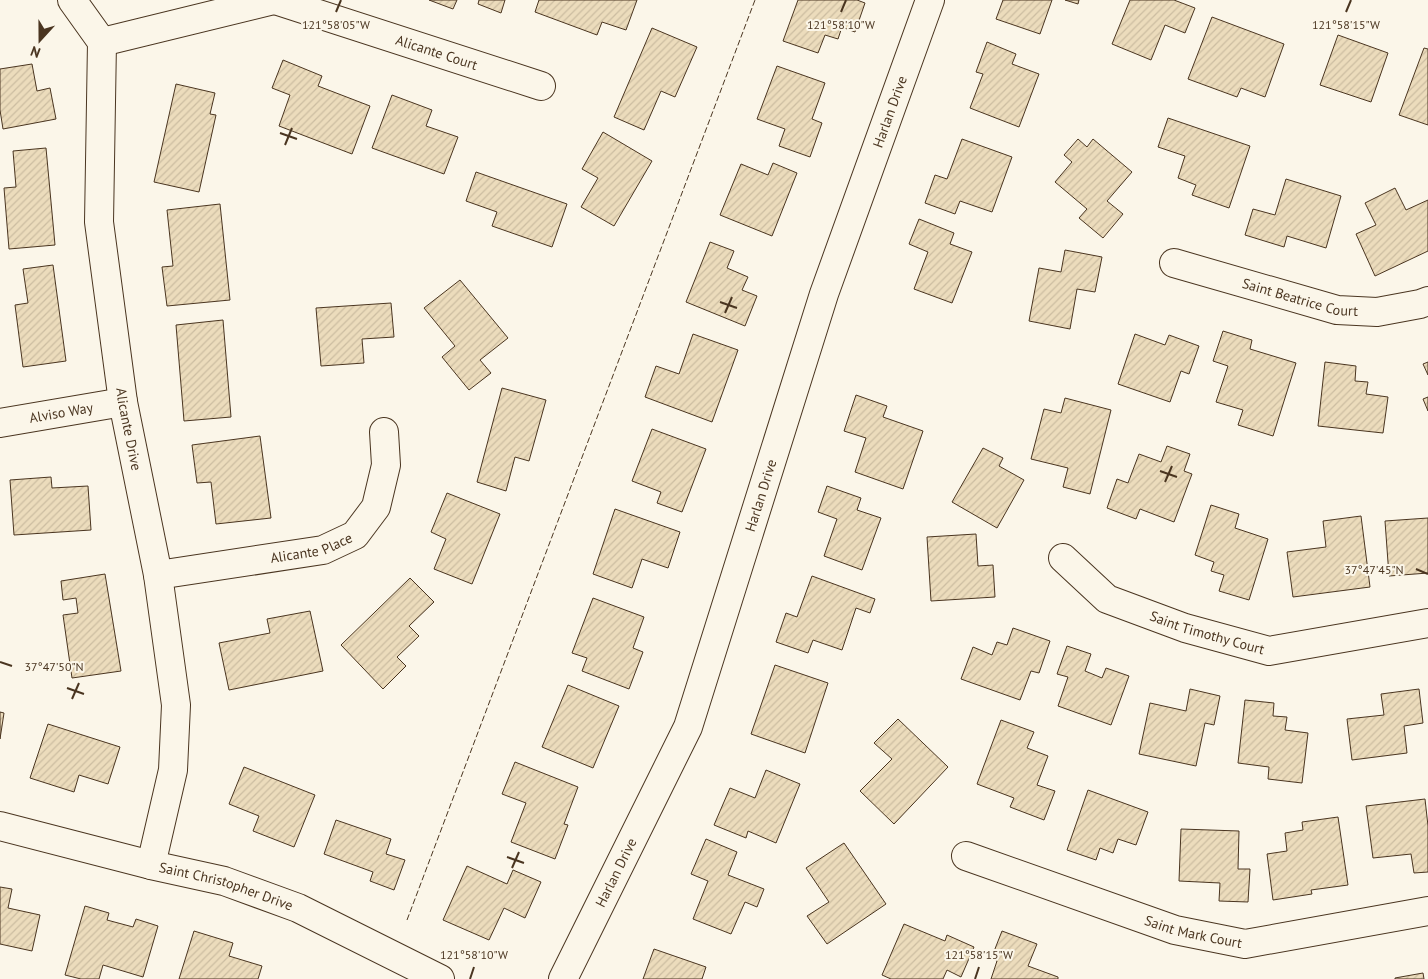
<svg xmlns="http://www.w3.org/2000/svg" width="1428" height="979" font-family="'PT Sans',sans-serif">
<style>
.building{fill:url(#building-hatch);stroke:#4a3520}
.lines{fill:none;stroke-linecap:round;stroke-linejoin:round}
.minor-casing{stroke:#4a3520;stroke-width:30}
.minor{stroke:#fbf6e9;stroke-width:28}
.fence{stroke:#4a3520;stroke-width:1;stroke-dasharray:6 2.5;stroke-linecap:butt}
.ticks{fill:none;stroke:#4a3520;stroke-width:2}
.labels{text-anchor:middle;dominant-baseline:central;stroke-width:4;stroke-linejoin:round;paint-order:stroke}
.street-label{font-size:14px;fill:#4a3520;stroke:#fbf6e9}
.ticks-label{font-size:12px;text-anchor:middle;fill:#4a3520;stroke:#fbf6e9;stroke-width:4;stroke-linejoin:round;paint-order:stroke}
</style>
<defs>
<pattern id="building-hatch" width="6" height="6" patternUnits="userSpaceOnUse" patternTransform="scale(1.25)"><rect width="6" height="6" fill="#ecdcbc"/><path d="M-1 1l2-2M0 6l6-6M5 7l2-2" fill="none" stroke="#ccbda1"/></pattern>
</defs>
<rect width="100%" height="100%" fill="#fbf6e9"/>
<!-- building -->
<g class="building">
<path d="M429 0H457L453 9Z"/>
<path d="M479 0H505L501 13 478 4Z"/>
<path d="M539 0H637L626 30 602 22 597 35 535 12Z"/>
<path d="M798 0H857L865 3 855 32 842 27 838 39 825 35 818 53 783 41Z"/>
<path d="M1003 0H1052L1040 34 996 19Z"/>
<path d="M1065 0H1079L1078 4Z"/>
<path d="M1130 0H1174L1195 8 1185 33 1165 25 1151 60 1112 44Z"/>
<path d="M1212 17 1284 44 1265 97 1241 88 1237 97 1188 79Z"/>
<path d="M652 28 697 47 675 97 661 91 644 130 614 117Z"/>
<path d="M1338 35 1388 53 1371 102 1320 85Z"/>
<path d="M987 42 1016 54 1012 64 1039 74 1019 127 970 108 983 74 976 72Z"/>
<path d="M1424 48 1428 49V125L1399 115Z"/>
<path d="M283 60 322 76 318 86 370 106 352 154 279 126 290 95 272 88Z"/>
<path d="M32 64 37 91 50 88 56 119 3 129 0 110V69Z"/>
<path d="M777 66 825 83 812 119 822 123 810 157 779 146 785 129 757 119Z"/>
<path d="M176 84 215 93 210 114 216 115 199 192 154 182Z"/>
<path d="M392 95 432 110 426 126 458 137 444 174 372 148Z"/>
<path d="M1168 118 1250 146 1229 208 1192 195 1196 185 1178 178 1185 156 1158 147Z"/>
<path d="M603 132 652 161 614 226 581 207 598 178 582 169Z"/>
<path d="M962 139 1012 157 992 212 960 201 955 214 925 203 935 175 947 179Z"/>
<path d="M1078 139 1087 147 1093 139 1132 172 1107 201 1123 214 1103 238 1079 218 1087 209 1055 182 1072 162 1064 155Z"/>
<path d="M46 148 55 245 9 249 4 188 16 187 13 151Z"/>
<path d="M773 163 797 173 772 236 720 215 741 164 768 175Z"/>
<path d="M476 172 567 204 552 247 492 226 497 212 466 201Z"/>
<path d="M1286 179 1341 196 1326 248 1287 236 1284 247 1245 235 1253 209 1275 215Z"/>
<path d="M1395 188 1406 210 1428 200V251L1375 276 1356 234 1376 225 1365 203Z"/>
<path d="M220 204 230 300 167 306 162 267 173 266 167 210Z"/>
<path d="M919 219 954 233 950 244 972 252 952 303 914 289 928 252 909 244Z"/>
<path d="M710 242 734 251 727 268 748 277 742 290 757 296 745 326 686 302Z"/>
<path d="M1065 250 1102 257 1095 292 1077 289 1070 329 1029 321 1039 268 1061 272Z"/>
<path d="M53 265 66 361 23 367 15 305 28 303 23 269Z"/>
<path d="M460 280 508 338 480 360 491 373 469 390 442 357 455 346 424 308Z"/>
<path d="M391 303 394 337 362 339 364 363 321 366 316 308Z"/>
<path d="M223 320 231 417 184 421 176 325Z"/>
<path d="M1223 331 1252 340 1250 349 1296 363 1273 436 1238 425 1243 410 1216 402 1228 366 1213 361Z"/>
<path d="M693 334 738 350 712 422 645 397 656 366 679 374Z"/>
<path d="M1135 334 1165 345 1169 335 1199 346 1189 374 1181 371 1170 402 1118 384Z"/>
<path d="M1325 362 1356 366 1355 381 1368 382 1366 394 1388 397 1383 433 1318 426Z"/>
<path d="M1428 362V375L1423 364Z"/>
<path d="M502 388 546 400 529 461 515 457 506 491 477 482Z"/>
<path d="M856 395 887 406 883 417 923 431 903 489 855 472 866 438 844 431Z"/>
<path d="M1428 397V411L1423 399Z"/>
<path d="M1065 398 1111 410 1090 494 1063 487 1068 468 1031 459 1044 409 1061 413Z"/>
<path d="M652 429 706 449 682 512 657 503 661 492 632 481Z"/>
<path d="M260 436 271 518 216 524 211 482 197 483 192 445Z"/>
<path d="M1167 446 1190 454 1184 471 1192 474 1174 522 1140 509 1136 519 1107 508 1117 479 1128 483 1139 454 1161 462Z"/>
<path d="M983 448 1003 458 999 466 1024 480 997 528 952 502Z"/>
<path d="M51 477 52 488 88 486 91 530 14 535 10 480Z"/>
<path d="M827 486 861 498 857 510 881 518 862 570 824 556 837 519 818 512Z"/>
<path d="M447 493 500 514 472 584 434 569 446 539 431 532Z"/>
<path d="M1211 505 1239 514 1235 528 1268 539 1249 600 1219 591 1224 575 1211 571 1214 562 1195 555Z"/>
<path d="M615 509 680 532 668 568 642 559 632 588 593 574Z"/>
<path d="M1361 516 1370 587 1293 597 1287 552 1326 547 1323 521Z"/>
<path d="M1428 518V573L1389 576 1385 521Z"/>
<path d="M976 534 978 566 993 565 995 597 931 601 927 537Z"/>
<path d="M105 574 121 671 72 678 63 615 78 613 76 598 63 600 61 581Z"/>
<path d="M812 576 875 599 870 613 856 608 842 650 813 640 808 653 776 642 786 613 797 617Z"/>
<path d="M410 578 434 602 409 626 419 636 397 657 406 666 383 689 341 645Z"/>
<path d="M593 598 644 617 633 648 643 652 629 689 582 671 587 658 572 653Z"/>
<path d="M310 611 323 671 229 690 219 643 270 633 267 619Z"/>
<path d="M1013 628 1050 641 1039 673 1031 671 1020 700 961 679 973 647 992 655 997 642 1007 645Z"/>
<path d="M1067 646 1091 654 1085 671 1102 678 1106 668 1129 676 1111 725 1058 706 1068 677 1057 674Z"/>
<path d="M775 665 828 683 805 753 751 734Z"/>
<path d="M568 685 619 706 593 768 542 747Z"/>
<path d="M1190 689 1220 696 1214 725 1205 723 1196 766 1139 754 1150 703 1186 711Z"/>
<path d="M1419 689 1423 723 1404 726 1407 753 1352 760 1347 719 1384 715 1381 694Z"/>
<path d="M1245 700 1274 703 1273 716 1287 717 1285 730 1308 733 1302 783 1268 779 1269 767 1238 763Z"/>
<path d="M0 712 4 713 0 739Z"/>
<path d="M898 719 948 767 894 824 860 791 892 759 874 743Z"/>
<path d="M1001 720 1034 732 1027 748 1048 756 1037 785 1055 791 1044 820 1010 807 1014 798 977 784Z"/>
<path d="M48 724 120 747 108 784 79 775 74 792 30 778Z"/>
<path d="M515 762 578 787 564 824 568 825 555 859 511 842 526 803 502 794Z"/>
<path d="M244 767 315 795 294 847 253 831 259 816 229 804Z"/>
<path d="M766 770 800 784 776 843 748 831 746 838 714 825 730 788 755 798Z"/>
<path d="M1088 790 1148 812 1136 845 1118 839 1113 853 1100 848 1096 860 1067 850Z"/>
<path d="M1425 799 1428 826V872L1414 873 1411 854 1373 858 1366 806Z"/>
<path d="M1338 817 1348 885 1311 890 1312 894 1273 900 1267 854 1287 851 1285 833 1303 830 1302 822Z"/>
<path d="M336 820 391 839 386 854 405 860 394 890 370 881 373 872 324 854Z"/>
<path d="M1181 829 1239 831 1238 869H1250L1248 902 1219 901 1220 883 1179 881Z"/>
<path d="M706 839 737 852 728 875 764 889 757 907 745 902 731 934 693 919 708 881 691 874Z"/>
<path d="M844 843 886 904 827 944 807 916 829 902 806 868Z"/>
<path d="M467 866 507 884 513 870 541 882 525 918 504 908 489 940 443 920Z"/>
<path d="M0 887 12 889 8 908 40 915 32 951 0 944Z"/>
<path d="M85 906 109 913 107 920 133 927 136 919 158 926 143 977 103 965 99 979H81L65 975Z"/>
<path d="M904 924 945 941 947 935 974 947 961 977 947 970 943 979H891L882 975Z"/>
<path d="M194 931 233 943 229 956 262 966 258 979H179Z"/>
<path d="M1002 931 1037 944 1028 966 1058 977V979H991L997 961 991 959Z"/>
<path d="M654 949 706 967 702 979H643Z"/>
<path d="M1423 973 1424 979H1395V978Z"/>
</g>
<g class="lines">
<!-- minor casing -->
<g class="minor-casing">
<g id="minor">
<path id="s1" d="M72 0 102 42 99 222 123 402 158 575 176 705 173 770 151 865"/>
<path id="s2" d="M275 0 541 86"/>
<path d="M102 42 274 0"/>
<path id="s3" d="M1174 263 1337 310 1377 312 1420 304 1428 301"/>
<path id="s4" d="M0 423 123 402"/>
<path id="s5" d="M1063 558 1107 599 1185 628 1269 651 1428 623"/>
<path id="s6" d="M158 575 323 550 355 535 376 507 386 465 384 432"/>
<path id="s7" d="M0 826 151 865 224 881 298 908 440 979"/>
<path id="s8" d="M966 856 1175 930 1245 944 1428 911"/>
<path id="s9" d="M563 979 688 727 824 294 930 0"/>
</g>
</g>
<!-- minor -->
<use href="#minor" class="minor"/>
<!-- fence -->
<path class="fence" d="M407 920 755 0"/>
</g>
<!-- ticks -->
<path class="ticks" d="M336 12 341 0M841 12 846 0M1346 12 1351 0M280 133 297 139M285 145 292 128M720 302 737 308M725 313 732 297M1160 471 1177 477M1165 482 1172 466M1416 569 1428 574M0 662 12 666M67 688 84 694M72 699 79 683M507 857 524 863M512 868 519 852M470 979 474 967M975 979 979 967"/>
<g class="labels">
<!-- street labels -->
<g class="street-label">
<text stroke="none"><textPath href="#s2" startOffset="170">Alicante Court</textPath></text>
<text stroke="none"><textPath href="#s9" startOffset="929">Harlan Drive</textPath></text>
<text stroke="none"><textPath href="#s3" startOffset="131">Saint Beatrice Court</textPath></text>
<text stroke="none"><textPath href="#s4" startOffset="62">Alviso Way</textPath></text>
<text stroke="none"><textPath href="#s1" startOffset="441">Alicante Drive</textPath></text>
<text stroke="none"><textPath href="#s9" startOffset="524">Harlan Drive</textPath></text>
<text stroke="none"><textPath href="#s6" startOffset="156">Alicante Place</textPath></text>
<text stroke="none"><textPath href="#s5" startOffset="166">Saint Timothy Court</textPath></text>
<text stroke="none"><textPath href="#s9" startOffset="119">Harlan Drive</textPath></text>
<text stroke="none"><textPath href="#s7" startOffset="234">Saint Christopher Drive</textPath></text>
<text stroke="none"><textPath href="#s8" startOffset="240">Saint Mark Court</textPath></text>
</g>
</g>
<g class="ticks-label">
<text x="841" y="29">121°58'10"W</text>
<text x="1346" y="29">121°58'15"W</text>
<text x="336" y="29">121°58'05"W</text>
<text x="1374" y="574">37°47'45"N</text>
<text x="54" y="671">37°47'50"N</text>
<text x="474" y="959">121°58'10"W</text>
<text x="979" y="959">121°58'15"W</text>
</g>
<!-- north arrow -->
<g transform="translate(40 40) rotate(201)" stroke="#fbf6e9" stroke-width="4" paint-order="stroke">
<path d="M0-4L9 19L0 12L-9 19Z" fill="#4a3520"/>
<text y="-8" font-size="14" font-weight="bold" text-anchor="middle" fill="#4a3520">N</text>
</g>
</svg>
